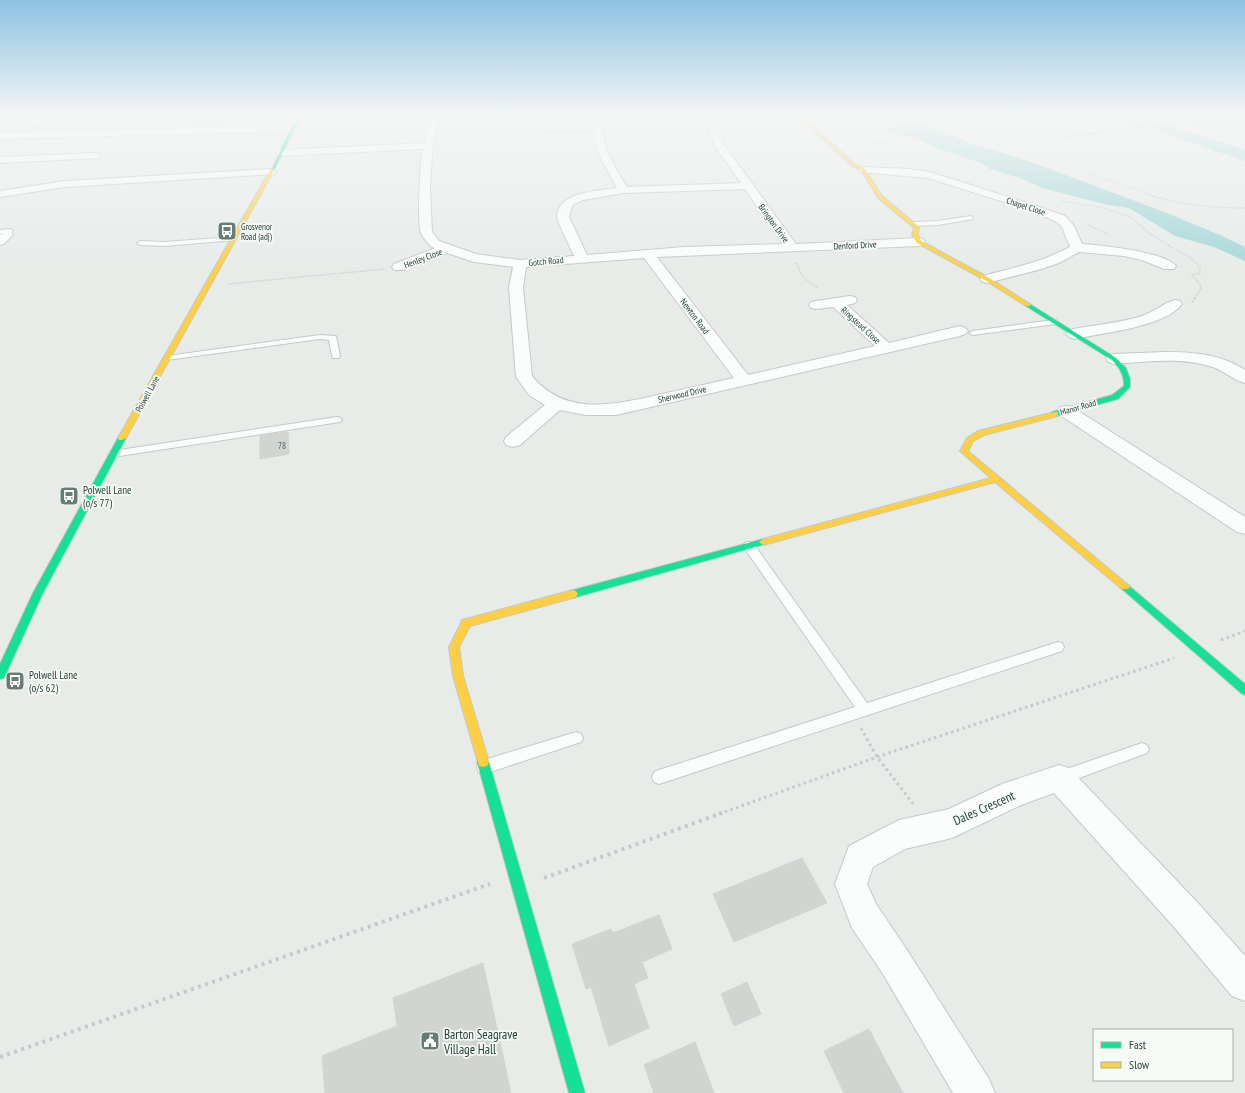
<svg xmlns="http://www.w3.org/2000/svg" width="1245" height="1093" font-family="'PT Sans Narrow',sans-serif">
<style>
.green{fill:#d0e5d4}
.water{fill:#a8d8d9}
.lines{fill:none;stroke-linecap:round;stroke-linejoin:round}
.stream{fill:#a8d8d9;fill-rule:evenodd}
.river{fill:#a8d8d9;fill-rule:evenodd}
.building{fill:#d0d5d2;stroke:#d0d5d2}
.lane-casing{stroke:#c4c9c6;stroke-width:2}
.street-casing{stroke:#c4c9c6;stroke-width:2}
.fast-casing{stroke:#c2cac6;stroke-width:2}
.slow-casing{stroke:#c2cac6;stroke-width:2}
.path-far4{stroke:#c2cbc7;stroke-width:1;stroke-dasharray:1 1.5;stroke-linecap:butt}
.path-far3{stroke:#c2cbc7;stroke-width:1.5;stroke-dasharray:1 1.5;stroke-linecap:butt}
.path-far2{stroke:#c2cbc7;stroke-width:2;stroke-dasharray:1.5 2;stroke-linecap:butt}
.path-far1{stroke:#c2cbc7;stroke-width:3;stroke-dasharray:2.5 3.5;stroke-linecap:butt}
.path{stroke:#c2cbc7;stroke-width:4;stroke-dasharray:3 4.5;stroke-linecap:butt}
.lane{fill:#fbfcfc;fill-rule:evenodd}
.street{fill:#fbfcfc;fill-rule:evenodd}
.fast{fill:#16e098;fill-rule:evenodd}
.slow{fill:#ffcf43;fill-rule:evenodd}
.labels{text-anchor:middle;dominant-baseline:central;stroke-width:3.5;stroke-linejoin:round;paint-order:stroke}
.far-street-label{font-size:9px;fill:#244035;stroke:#f6faf7}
.far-poi-label{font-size:9px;fill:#244035;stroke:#f6faf7;text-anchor:start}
.number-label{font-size:9px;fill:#50665d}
.poi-label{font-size:11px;fill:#244035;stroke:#f6faf7;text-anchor:start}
.near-street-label{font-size:13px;fill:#244035;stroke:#f6faf7}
.near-poi-label{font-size:13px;fill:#244035;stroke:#f6faf7;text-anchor:start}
</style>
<rect width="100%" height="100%" fill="#e7ece9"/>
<!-- green -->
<path class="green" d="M1040 116H1202L1245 120V130L1150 121Z"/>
<!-- water -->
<path class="water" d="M909 124 935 128 977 146 1020 158 1162 211 1220 235 1245 247V261L1214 247 1175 236 1129 208 1108 205 1042 188 1020 178 990 169 981 163 939 149 915 138 896 134 884 129Z"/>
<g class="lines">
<!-- stream -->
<path class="stream" d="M1158 123 1159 125 1043 141 1042 140Z"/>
<!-- river -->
<path class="river" d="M1149 116H1165L1168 120 1167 123 1169 125 1245 150V161L1157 131 1150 124 1152 120Z"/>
</g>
<!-- building -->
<g class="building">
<path d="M288 432 289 454 260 459V436Z"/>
<path d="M802 858 827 903 734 942 713 894Z"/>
<path d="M659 915 672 949 642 962 648 978 634 984 649 1028 609 1046 591 987 586 989 572 944 611 929 613 933Z"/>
<path d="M483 963 511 1093H325L322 1056 397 1026 393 998Z"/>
<path d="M747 982 761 1014 734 1026 721 994Z"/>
<path d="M869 1029 884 1058 903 1093H844L824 1051Z"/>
<path d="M695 1042 714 1093H654L644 1065Z"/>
</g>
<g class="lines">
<!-- lane casing -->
<g class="lane-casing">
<g id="lane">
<path d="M146 116H151L126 135H122V133Z"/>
<path d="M971 216 973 217V219L938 225 912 226 909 224 912 222 938 221Z"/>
<path d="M10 229 13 231 9 236H5V233L0 234V230Z"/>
<path d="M233 237 235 238V240L164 246 140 245 137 243 140 241 164 242Z"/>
<path d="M1053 320H1056V324L973 335 969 333 973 331Z"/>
<path d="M320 335 336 336 340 356 339 358H333L332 356 329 340 320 339 167 360 163 358 167 356Z"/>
<path d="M337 417 340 418 342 420 340 422 113 457 108 454 113 451Z"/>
<path d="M749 542 753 543 867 703 1058 642 1062 643 1064 647 1062 651 659 784 654 782 652 777 654 772 659 770 855 707 745 549 744 546 745 543Z"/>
<path d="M576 732 581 734 583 738 581 742 484 774 479 772 477 767 479 762 484 760Z"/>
<path d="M1142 743 1147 745 1149 749 1147 753 1060 785 1055 783 1053 778 1055 773Z"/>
</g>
</g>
<!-- street casing -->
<g class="street-casing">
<g id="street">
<path d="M0 116 46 119 50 122C43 129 10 122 0 120Z"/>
<path d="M431 116H439L432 153 430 190 432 232 439 241 476 254 520 260 574 256C571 248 557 222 557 216 559 191 599 191 617 188L599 155 593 131H543L539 128V124L543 121 546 122 547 125H593L594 116H602C600 144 613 164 627 187L741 183 714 145 705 116H713L724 145 796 244 919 238 923 239 925 242 923 245 919 246 657 257 748 375 875 346 833 307 816 309 811 308 809 305 811 302 816 301 850 296 855 297 857 300 855 303 847 305 889 343 960 326 965 328 968 331 965 334 960 336 616 415H586L560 410 520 445 513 447 506 445 504 441 506 437 545 405 529 395 516 377 509 288 513 267 474 262 447 253 404 270H394L392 267 394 264 435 248C429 246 424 239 421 233 417 225 420 160 423 149L281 156 276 153 281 150 424 143ZM745 189 783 244 684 247 587 255 569 217 571 209 574 204 583 200 624 193ZM644 258 734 378C710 383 686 389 662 394 617 404 566 418 532 376L523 288 526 267Z"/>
<path d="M292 126 297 129 295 131 0 139V133Z"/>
<path d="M96 153 99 154 101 156 99 158 0 163V157Z"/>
<path d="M864 167 909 169 930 172 1040 207 1065 216 1074 226 1082 244C1100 245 1166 252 1176 266L1174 269H1164L1142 260 1124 256 1079 252 1059 263 1038 270 987 283 982 282 980 279 982 276C1013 268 1042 262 1070 247L1062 227 1057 222 1032 211 928 178 860 172 859 170 860 168Z"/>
<path d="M271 169 276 172 275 174 65 187 0 197V191L65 181Z"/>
<path d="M7 231 11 232 13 235 4 244 0 245V235Z"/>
<path d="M1175 300 1180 301 1182 304C1166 327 1101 333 1074 339L1069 337 1066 334 1069 331 1074 329C1095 325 1118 323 1139 317 1153 313 1163 303 1175 300Z"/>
<path d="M1165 352C1193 352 1221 354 1245 370V383C1232 380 1223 369 1209 366 1179 357 1145 362 1114 364L1108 362 1106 359 1108 356 1114 354Z"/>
<path d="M1066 406 1072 407 1245 517V534L1237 532 1060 415 1057 411 1060 407Z"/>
<path d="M1059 765 1069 768 1198 903 1245 956V1001L1232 996 1174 927 1054 793 1021 805 952 838 905 849 873 867 867 884 876 904 907 950 989 1079 995 1093H953L883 974 852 928 835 884 849 846 899 820 949 809 1002 784Z"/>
</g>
</g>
<!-- fast casing -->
<g class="fast-casing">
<g id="fast">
<path d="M297 116H301L274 170 271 171Z"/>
<path d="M1028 303 1116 358 1126 368 1130 379V387L1118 399 1058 416H1052V412L1112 395 1124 386C1124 375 1120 368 1112 360L1026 306 1025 305Z"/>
<path d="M119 436H122L126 438 43 593 4 678 0 679V664L33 593Z"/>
<path d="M763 539 766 540 767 542 766 544 573 598 570 597 568 594 570 591 573 590Z"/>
<path d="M1125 584 1128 585 1245 684V695L1241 693 1122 589 1120 587 1122 585Z"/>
<path d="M483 757 487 758 489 762 585 1093H569L477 762 479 758Z"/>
</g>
</g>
<!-- slow casing -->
<g class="slow-casing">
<g id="slow">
<path d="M798 116H802L853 163 865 169 882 196 919 227 918 235 921 241 989 278 1030 304V306H1026L985 280 917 243 912 235 914 228 878 198 862 171 851 165Z"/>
<path d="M272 169 274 170 126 438 122 440H119L118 438 270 170Z"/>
<path d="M1055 412H1058V416L984 435 973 441 968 451 1128 585 1130 587 1128 589H1122L995 482 763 545 759 542 763 539 991 478 960 451 967 438 978 431Z"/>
<path d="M573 590 576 591 578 594 576 597 470 626 459 647 463 676 489 762 487 766 483 767 479 766 453 676 449 647 461 623 462 620 466 619Z"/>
</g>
</g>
<!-- path-far4 -->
<g class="path-far4">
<path d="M903 116 942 120 991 134 1084 172 1153 196"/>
<path d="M1139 116 1245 125"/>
<path d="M831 122 871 140 888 144 897 152 920 157"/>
<path d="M853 143 884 144"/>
<path d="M746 156 819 154"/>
</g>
<!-- path-far3 -->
<g class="path-far3">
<path d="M1150 195C1181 205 1212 208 1245 208"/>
<path d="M1062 201 1100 207 1130 217 1149 233 1173 248"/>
<path d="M1086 224 1107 234"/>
<path d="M1177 250 1188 256 1200 266V273L1192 275 1200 284 1201 289 1195 298"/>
<path d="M796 263 803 277 818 289"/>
<path d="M228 284 384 269"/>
</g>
<!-- path-far2 -->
<path class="path-far2" d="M1192 302 1196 297"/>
<!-- path-far1 -->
<g class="path-far1">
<path d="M1221 640 1245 631"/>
<path d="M861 728 877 757 914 805"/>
<path d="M719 814 877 757 1174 658"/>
</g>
<!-- path -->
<g class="path">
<path d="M544 878 722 813"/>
<path d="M0 1057 490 884"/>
</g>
<!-- lane -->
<use href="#lane" class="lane"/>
<!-- street -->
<use href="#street" class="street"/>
<!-- fast -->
<use href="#fast" class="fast"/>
<!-- slow -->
<use href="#slow" class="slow"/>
</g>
<!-- sky -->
<linearGradient id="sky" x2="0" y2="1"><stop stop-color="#8ec2e2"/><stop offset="0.43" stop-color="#f4f6f5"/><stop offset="1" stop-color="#f4f6f5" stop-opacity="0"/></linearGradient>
<rect width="1245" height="269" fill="url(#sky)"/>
<!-- icons -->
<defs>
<g id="bus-square" transform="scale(1)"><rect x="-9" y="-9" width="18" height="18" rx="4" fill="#687c74" stroke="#f6faf7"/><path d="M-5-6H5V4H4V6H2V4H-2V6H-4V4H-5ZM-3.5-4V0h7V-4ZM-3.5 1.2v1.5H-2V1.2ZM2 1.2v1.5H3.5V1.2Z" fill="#fff"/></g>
<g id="civic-square" transform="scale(1)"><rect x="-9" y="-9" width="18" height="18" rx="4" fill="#687c74" stroke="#f6faf7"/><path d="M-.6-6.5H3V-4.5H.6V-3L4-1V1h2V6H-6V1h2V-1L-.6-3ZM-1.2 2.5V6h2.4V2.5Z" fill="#fff"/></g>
</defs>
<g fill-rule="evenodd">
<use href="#bus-square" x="227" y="231"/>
<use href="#bus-square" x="69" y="496"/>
<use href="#bus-square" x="15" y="681"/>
<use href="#civic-square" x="430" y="1041"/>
</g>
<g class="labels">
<!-- far-street labels -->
<g class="far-street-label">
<text transform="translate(1026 206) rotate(18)">Chapel Close</text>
<text transform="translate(774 223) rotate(54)">Brington Drive</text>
<text transform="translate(855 245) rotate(-3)">Denford Drive</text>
<text transform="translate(423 258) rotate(-21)">Henley Close</text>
<text transform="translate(546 261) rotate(-5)">Gotch Road</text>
<text transform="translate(695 316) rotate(53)">Newton Road</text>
<text transform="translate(861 325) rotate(42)">Ringstead Close</text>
<text transform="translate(147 394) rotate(-61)">Polwell Lane</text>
<text transform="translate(682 394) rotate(-13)">Sherwood Drive</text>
<text transform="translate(1078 407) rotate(-16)">Manor Road</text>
</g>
<!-- far-poi labels -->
<g class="far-poi-label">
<text x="241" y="226">Grosvenor<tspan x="241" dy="10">Road (adj)</tspan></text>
</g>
<!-- number labels -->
<g class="number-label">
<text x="282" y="445">78</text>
</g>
<!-- poi labels -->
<g class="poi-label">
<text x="83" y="490">Polwell Lane<tspan x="83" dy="13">(o/s 77)</tspan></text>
<text x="29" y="675">Polwell Lane<tspan x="29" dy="13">(o/s 62)</tspan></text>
</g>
<!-- near-street labels -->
<g class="near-street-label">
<text transform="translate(984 808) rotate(-24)">Dales Crescent</text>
</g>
<!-- near-poi labels -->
<g class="near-poi-label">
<text x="444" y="1034">Barton Seagrave<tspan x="444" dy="15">Village Hall</tspan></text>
</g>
</g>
<!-- legend -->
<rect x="1093" y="1029" width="140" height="52" fill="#f6faf7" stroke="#a2b0a9"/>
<rect x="1101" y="1042" width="20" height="6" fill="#16e098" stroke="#a2b0a9"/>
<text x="1129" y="1049" font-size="12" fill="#244035">Fast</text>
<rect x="1101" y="1062" width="20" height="6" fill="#ffcf43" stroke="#a2b0a9"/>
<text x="1129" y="1069" font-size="12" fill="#244035">Slow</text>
</svg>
